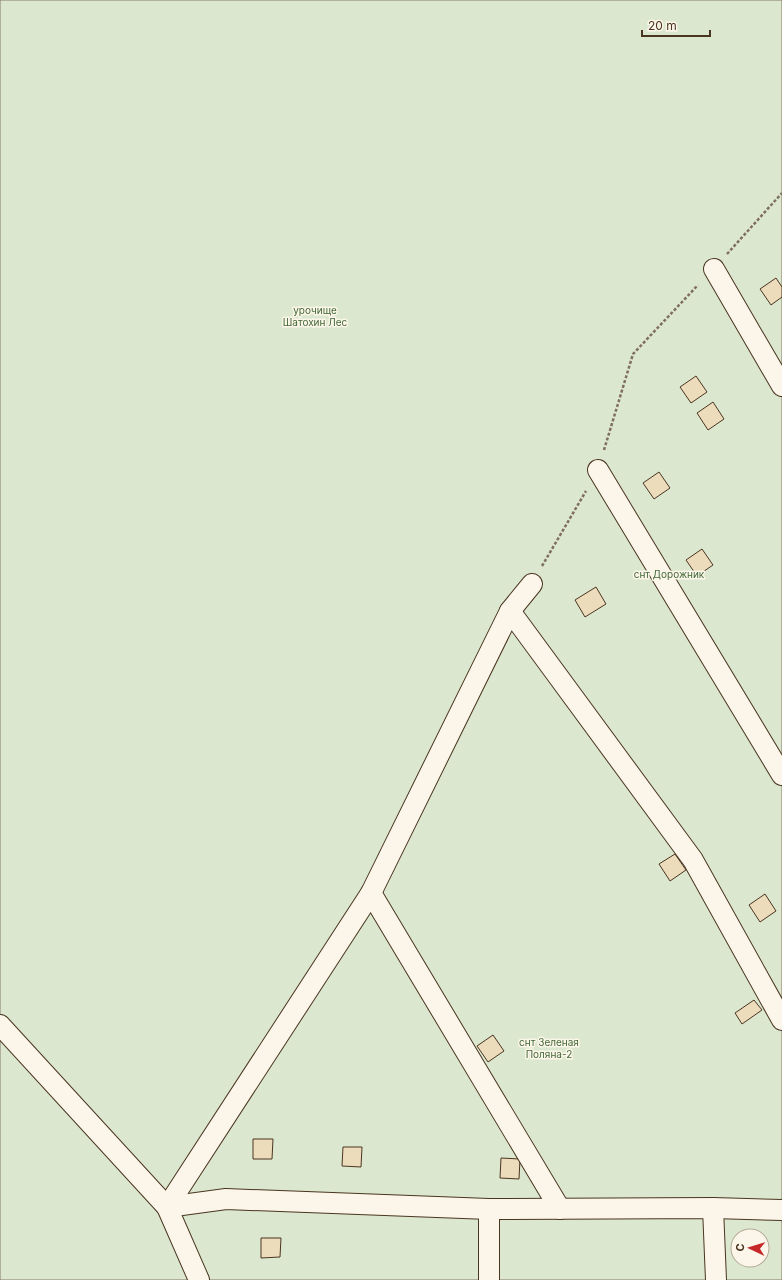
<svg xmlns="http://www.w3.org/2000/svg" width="782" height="1280" font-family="Inter,sans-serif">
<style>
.green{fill:#dce7d0;stroke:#887966;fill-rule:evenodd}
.building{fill:#ecdcbc;stroke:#4a3520}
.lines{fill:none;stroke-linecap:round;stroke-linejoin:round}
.street-casing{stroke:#4a3520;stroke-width:22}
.path{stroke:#7f6f5c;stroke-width:2.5;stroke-dasharray:3 2;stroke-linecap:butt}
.street{stroke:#fbf6e9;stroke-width:20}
.labels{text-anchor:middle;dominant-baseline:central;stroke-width:3;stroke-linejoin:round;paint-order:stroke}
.park-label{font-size:10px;fill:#436837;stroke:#fbf6e9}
</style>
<rect width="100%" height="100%" fill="#fbf6e9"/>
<!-- green -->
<path class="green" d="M0 0H782V1280H0ZM738 1236H762V1260H738Z"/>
<!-- building -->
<g class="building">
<path d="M776 278 782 287V297L771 305 760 289Z"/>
<path d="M696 376 707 392 691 403 680 387Z"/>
<path d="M713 402 724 419 708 430 697 413Z"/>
<path d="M659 472 670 488 654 499 643 483Z"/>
<path d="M702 549 713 565 697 576 686 560Z"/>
<path d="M596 587 606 604 585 617 575 600Z"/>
<path d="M675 854 686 870 670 881 659 864Z"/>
<path d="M765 894 776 911 760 922 749 905Z"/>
<path d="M754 1000 762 1010 742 1024 735 1013Z"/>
<path d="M493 1035 504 1051 488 1062 477 1046Z"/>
<path d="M253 1139H273L272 1159H253Z"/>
<path d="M343 1147H362L361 1167 342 1166Z"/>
<path d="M501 1158 520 1159 519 1179 500 1178Z"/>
<path d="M261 1238H281L280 1257 261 1258Z"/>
</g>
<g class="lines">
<!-- street casing -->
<g class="street-casing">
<g id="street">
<path d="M714 269 782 386"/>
<path d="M598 470 782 775"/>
<path d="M510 611 693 860 782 1020"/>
<path d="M371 893 560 1209"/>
<path d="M0 1025 167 1207 199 1280"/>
<path d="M167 1207 371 893 510 611 532 584"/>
<path d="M167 1207 226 1199 489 1209 713 1208 782 1210"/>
<path d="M713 1208 716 1280"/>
<path d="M489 1209V1280"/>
</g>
</g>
<!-- path -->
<g class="path">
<path d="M727 254 782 193"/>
<path d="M604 450 633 354 698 285"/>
<path d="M542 566 586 491"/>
</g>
<!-- street -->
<use href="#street" class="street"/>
</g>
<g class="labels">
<!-- park labels -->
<g class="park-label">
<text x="315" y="310">урочище<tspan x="315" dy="12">Шатохин Лес</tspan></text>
<text x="669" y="574">снт Дорожник</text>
<text x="549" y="1042">снт Зеленая<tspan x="549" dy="12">Поляна-2</tspan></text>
</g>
</g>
<!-- north arrow -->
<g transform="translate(750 1248) rotate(274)"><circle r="19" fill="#fbf6e9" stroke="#b4a999"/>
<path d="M0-3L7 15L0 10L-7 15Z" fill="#c62828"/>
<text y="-6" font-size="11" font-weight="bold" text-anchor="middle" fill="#4a3520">С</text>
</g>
<!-- scale -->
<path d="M642 30v6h68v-6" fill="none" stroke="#4a3520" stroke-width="2"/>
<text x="648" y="30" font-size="12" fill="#4a3520" stroke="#fbf6e9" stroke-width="3" paint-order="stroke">20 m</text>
</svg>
